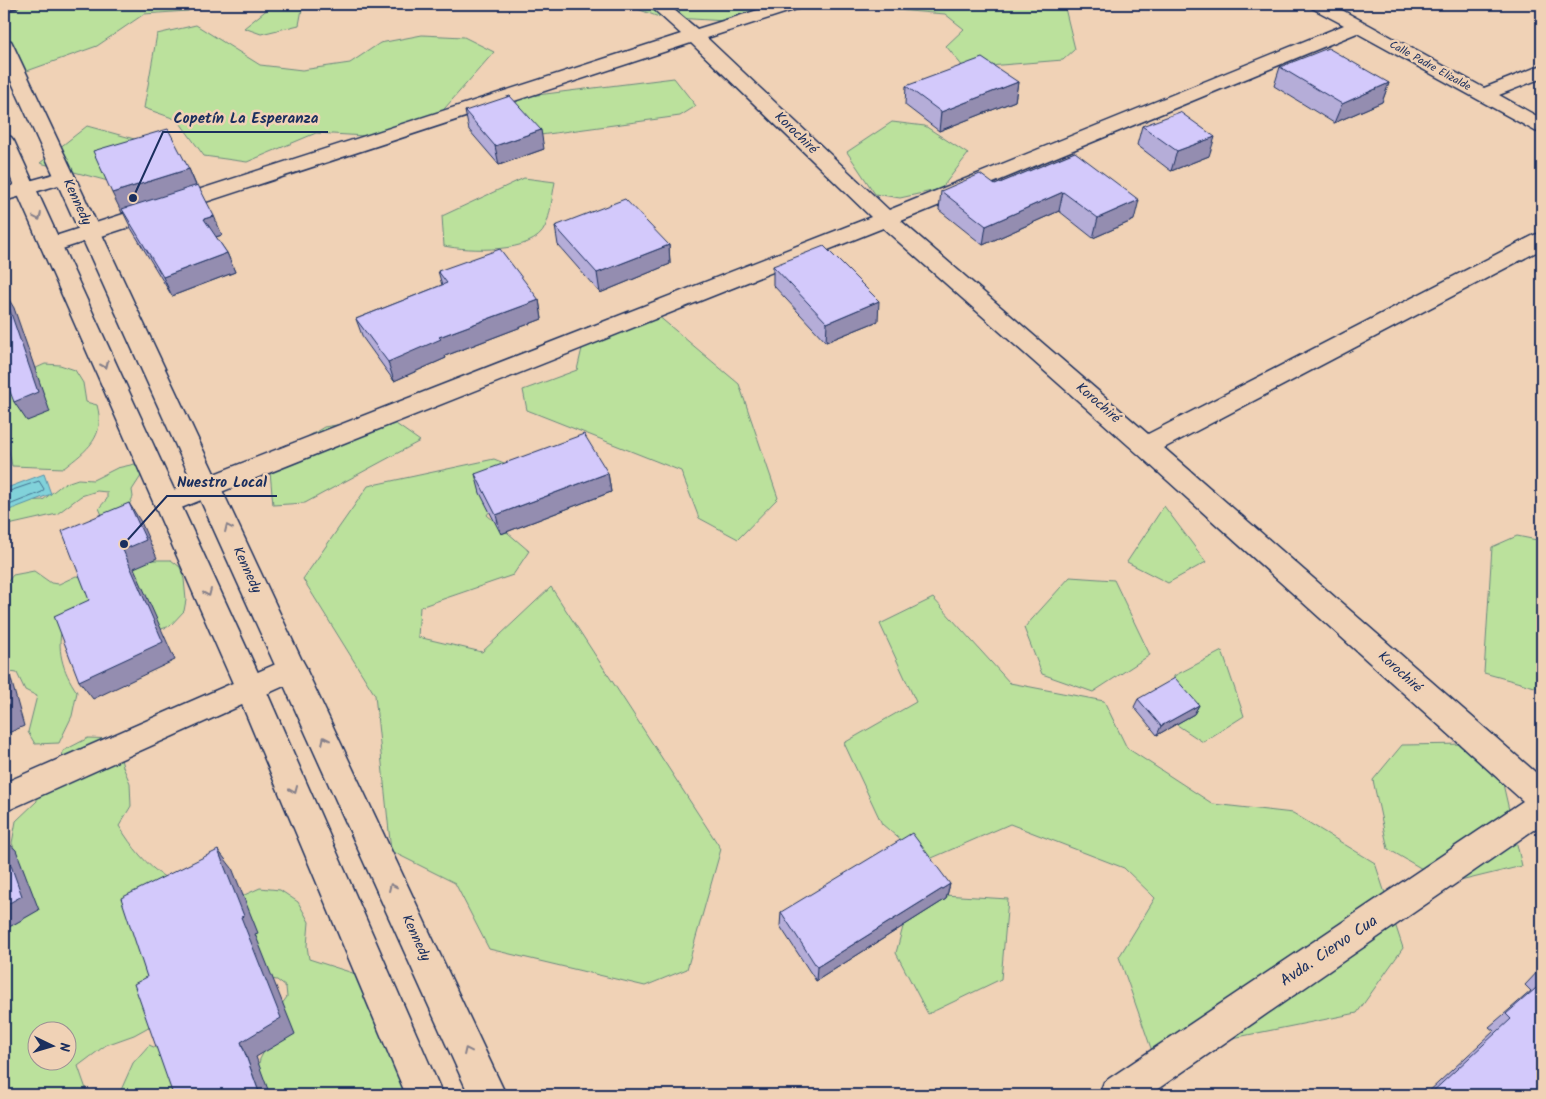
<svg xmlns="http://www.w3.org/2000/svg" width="1546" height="1099" font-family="Kalam,sans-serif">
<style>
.green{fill:#bbe19c;stroke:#6b887d;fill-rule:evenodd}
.water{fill:#81d2da;stroke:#5891a8}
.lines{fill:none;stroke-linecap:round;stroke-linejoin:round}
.shore{stroke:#447090;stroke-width:1}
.service-casing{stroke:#1b2f5e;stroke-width:4}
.minor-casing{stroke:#1b2f5e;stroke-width:3}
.secondary-casing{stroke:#1b2f5e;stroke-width:3}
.service{fill:#f0d2b6;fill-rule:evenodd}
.minor{fill:#f0d2b6;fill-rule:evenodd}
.secondary{fill:#f0d2b6;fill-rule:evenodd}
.wall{fill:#b5add8;stroke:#1b2f5e}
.shaded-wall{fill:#948db0;stroke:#1b2f5e}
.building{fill:#d3c9fb;stroke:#1b2f5e}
.oneway{stroke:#86808a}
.labels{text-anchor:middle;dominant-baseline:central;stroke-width:5;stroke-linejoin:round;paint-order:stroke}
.far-street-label{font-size:11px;fill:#1b2f5e;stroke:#f0d2b6}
.street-label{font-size:14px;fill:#1b2f5e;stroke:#f0d2b6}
.near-street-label{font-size:16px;fill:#1b2f5e;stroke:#f0d2b6}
.leader{fill:none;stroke:#1b2f5e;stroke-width:2}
.callout-dot{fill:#1b2f5e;stroke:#f0d2b6;stroke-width:2}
.callout-label{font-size:15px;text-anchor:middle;font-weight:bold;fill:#1b2f5e;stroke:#f0d2b6;stroke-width:5;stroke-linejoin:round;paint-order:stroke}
</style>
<rect width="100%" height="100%" fill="#f0d2b6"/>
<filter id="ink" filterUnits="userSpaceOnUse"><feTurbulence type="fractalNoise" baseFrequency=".02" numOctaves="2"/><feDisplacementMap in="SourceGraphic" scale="10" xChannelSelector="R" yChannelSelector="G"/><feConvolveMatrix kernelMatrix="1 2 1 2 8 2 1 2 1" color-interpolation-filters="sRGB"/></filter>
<g filter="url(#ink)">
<!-- green -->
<g class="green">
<path d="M4 4H198L188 11 144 14 97 46 27 71 4 67Z"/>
<path d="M274 4H303L299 25 261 34 244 28Z"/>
<path d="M624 4H788L785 8 726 21 659 17Z"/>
<path d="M894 4H970L969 5 999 8 1007 4H1064L1075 49 1063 60 964 68 946 46 964 29 945 14 896 10Z"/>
<path d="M196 25 260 65 302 70 350 63 380 43 422 35 464 37 494 52 438 116 365 136 316 133 247 162 204 156 178 120 144 108 157 34Z"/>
<path d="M674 78 696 106 680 116 533 136 500 122 521 97Z"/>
<path d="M892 122 925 126 968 154 941 189 900 198 875 194 847 152Z"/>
<path d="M87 126 160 146 112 182 40 163Z"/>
<path d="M524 178 555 182C552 196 551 214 545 227 534 254 468 251 444 246L442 216Z"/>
<path d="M657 315 739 384 778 498 738 539 699 518 681 471 527 410 523 390 577 370 587 327Z"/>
<path d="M45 364 60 365 75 370 83 383 86 402 97 405C106 437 87 450 64 468L12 466 8 446 4 444V374L25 373Z"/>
<path d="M386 417 420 441 305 503 273 505 269 460 324 427Z"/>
<path d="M494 459 519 469 487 515 529 551 513 575 420 607 418 637 482 652 551 587 721 849 687 969 645 986 489 949 455 883 391 851 375 695 303 579 368 486Z"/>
<path d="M135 464 143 473 132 490 133 497 128 507 102 515 99 508 107 499V492L97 491 81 496 57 514 4 526V510L22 501 43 500 63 484 78 479 93 480 117 468Z"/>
<path d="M1164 506 1206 562 1168 583 1127 562Z"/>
<path d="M1517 536 1542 541V689L1484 673 1492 547Z"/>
<path d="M142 560H171L180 567 184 579 186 600 184 611 170 626 153 632 63 623C56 649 62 670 77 692L72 716 59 743 35 744 28 732 37 696 25 690 17 673 4 671V586L13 575 34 571 51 583 59 584 76 576 95 579Z"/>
<path d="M1070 577 1114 580 1150 655 1093 692 1042 674 1024 628Z"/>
<path d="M933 598 1010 683 1104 701 1127 748 1213 804 1293 813 1375 863 1403 948 1357 1013 1153 1054 1119 957 1155 898 1124 868 1010 824 925 861 882 824 844 743 916 702 880 624Z"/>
<path d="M1222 651 1244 716 1203 742 1171 721 1174 676Z"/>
<path d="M88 738 116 739 123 767 130 783 131 806 119 826C133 848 145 864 166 878L176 1012 134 1035 106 1045 78 1066 87 1092 93 1095H4V930L38 910 12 843 16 821 37 801 35 777 61 767 63 751ZM38 1032H68V1062H38Z"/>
<path d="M1466 744 1500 771 1522 866 1448 884 1388 849 1373 780 1402 745Z"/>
<path d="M260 888 280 890 298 902 309 922 307 946 309 959 359 975 394 1023 389 1055 402 1065 418 1095H261L256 1076 260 1059 272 1037 276 1012 287 997 286 987 277 980 250 976 233 900Z"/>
<path d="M912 893 1008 899 1001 979 928 1014 896 953Z"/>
<path d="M149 1045 182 1059 192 1095H114L121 1090 133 1063Z"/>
</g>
<!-- water -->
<path class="water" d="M44 474 51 494 4 512V489Z"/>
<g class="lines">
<!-- shore -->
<path class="shore" d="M4 493 39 481 44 489 42 492 4 507"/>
<!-- service casing -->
<g class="service-casing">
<path id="service" d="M4 4H19L16 7 4 10Z"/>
</g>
<!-- minor casing -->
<g class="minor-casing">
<g id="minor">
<path d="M648 4H667L697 29 777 4H803L800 8 707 38 889 210 1344 25 1312 8 1309 4H1331L1484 88 1542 65V78L1499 95 1542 119V133L1535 131 1357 33 901 221 1148 434 1534 235 1542 233V249L1164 448 1542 778V824L1149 1095H1099L1104 1082 1523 801 1137 453 883 228 176 510 167 513 158 510 154 503 158 496 871 217 691 43 59 250 51 252 43 250 40 245 43 240 681 34Z"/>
<path d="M65 171 72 173 75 177 72 181 4 201V188Z"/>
<path d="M292 657 302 660 307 669 302 678 4 812V783Z"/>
</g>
</g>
<!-- secondary casing -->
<g class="secondary-casing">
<g id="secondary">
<path d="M4 39 11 41 13 45 506 1095H469L4 65Z"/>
<path d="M4 135 11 137 14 141 265 688 443 1095H406L235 688 4 163Z"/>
</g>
</g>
<!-- service -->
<use href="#service" class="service"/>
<!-- minor -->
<use href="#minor" class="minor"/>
<!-- secondary -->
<use href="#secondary" class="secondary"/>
</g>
<!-- wall -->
<g class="wall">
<path d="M1280 67 1389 83 1382 102 1334 123 1274 86Z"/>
<path d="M1018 82 1015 101 939 131 905 105 906 86Z"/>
<path d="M465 111 544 149 499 165 469 130Z"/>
<path d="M1142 126 1209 156 1171 171 1137 145Z"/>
<path d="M1075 152 1134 220 1093 238 1059 211 983 245 939 210 941 191 995 185Z"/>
<path d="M189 169 196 185 222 235 216 237 227 253 235 272 172 296 131 228 123 212 122 213Z"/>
<path d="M555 226 669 245 670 264 600 293 558 245Z"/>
<path d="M773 266 878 321 826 342 773 285Z"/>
<path d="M438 271 539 300 542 319 445 356 446 358 394 381 363 338 356 319 442 285Z"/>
<path d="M608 473 611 492 501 534 480 493 475 474Z"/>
<path d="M1138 699 1199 705 1194 714 1157 735 1134 707Z"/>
<path d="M950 884 946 899 816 981 780 926 781 912Z"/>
<path d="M1542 967V1095H1425L1494 1031 1489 1027 1531 991 1525 985Z"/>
</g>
<!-- shaded-wall -->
<g class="shaded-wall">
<path d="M1018 82 1015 101 939 131 941 112Z"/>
<path d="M1389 83 1382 102 1334 123 1342 104Z"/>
<path d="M541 130 544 149 499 165 495 146Z"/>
<path d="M1215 137 1209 156 1171 171 1177 151Z"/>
<path d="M189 169 197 188 122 213 112 193Z"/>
<path d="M1063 192 1059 211 983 245 986 226Z"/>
<path d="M1139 200 1134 220 1093 238 1098 218Z"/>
<path d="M214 216 222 235 212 238 204 219Z"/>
<path d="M669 245 670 264 600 293 597 273Z"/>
<path d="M227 253 235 272 172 296 163 277Z"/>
<path d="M4 291 14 308 50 412 27 421 14 402Z"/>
<path d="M539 300 542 319 445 356 446 358 394 381 388 362 439 337Z"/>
<path d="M879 301 878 321 826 342 827 323Z"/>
<path d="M608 473 611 492 501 534 496 515Z"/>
<path d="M129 503 141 522 157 558 134 568 175 660 93 699 79 681 123 550Z"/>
<path d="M4 654 24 726 4 735Z"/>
<path d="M1199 705 1194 714 1157 735 1161 726Z"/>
<path d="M4 839 16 850 39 910 4 930Z"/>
<path d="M218 850 232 868 258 933 255 934 295 1034 256 1057 270 1095H260L241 1042V917Z"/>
<path d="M950 884 946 899 816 981 817 967Z"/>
</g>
<!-- building -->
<g class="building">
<path d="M1328 48 1389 83 1342 104 1280 67Z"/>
<path d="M982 58 1018 82 941 112 906 86Z"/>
<path d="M510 96 541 130 495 146 465 111Z"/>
<path d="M1180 112 1215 137 1177 151 1142 126Z"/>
<path d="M168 129 189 169 112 193 93 151Z"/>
<path d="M1075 152 1139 200 1098 218 1063 192 986 226 941 191 980 174 995 185Z"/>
<path d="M198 185 214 216 204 219 227 253 163 277 122 209Z"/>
<path d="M625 199 669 245 597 273 555 226Z"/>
<path d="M824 246 879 301 827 323 773 266Z"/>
<path d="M500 249 539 300 439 337 441 339 388 362 356 319 447 283 438 271Z"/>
<path d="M4 293 38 392 14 402 4 376Z"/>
<path d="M584 434 608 473 496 515 475 474Z"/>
<path d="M129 503 146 540 123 550 163 642 79 681 54 616 89 600 62 531Z"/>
<path d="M1175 678 1199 705 1161 726 1138 699Z"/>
<path d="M4 690 9 709 4 711Z"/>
<path d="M912 833 950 884 817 967 781 912Z"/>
<path d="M4 846 22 896 4 906Z"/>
<path d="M218 850 244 916 241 917 281 1018 241 1042 260 1095H166L172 1092 134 984 147 977 121 898Z"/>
<path d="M1542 983V1095H1429L1511 1019 1506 1014Z"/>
</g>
<!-- one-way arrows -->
<defs><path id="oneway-chevron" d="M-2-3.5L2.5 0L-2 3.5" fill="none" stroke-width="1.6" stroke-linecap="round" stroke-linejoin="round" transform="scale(1.25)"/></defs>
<g class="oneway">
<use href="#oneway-chevron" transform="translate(38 217) rotate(65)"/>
<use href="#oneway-chevron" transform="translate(105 365) rotate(66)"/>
<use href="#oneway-chevron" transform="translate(228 528) rotate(-115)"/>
<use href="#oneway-chevron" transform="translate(208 593) rotate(66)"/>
<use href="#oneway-chevron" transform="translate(325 740) rotate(-115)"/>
<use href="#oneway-chevron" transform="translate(294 790) rotate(67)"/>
<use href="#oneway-chevron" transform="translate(392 887) rotate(-115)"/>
<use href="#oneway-chevron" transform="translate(467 1051) rotate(-115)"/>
</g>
</g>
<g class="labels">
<!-- far-street labels -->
<g class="far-street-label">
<text transform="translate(1430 66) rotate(29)">Calle Padre Elizalde</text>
</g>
<!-- street labels -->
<g class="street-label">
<text transform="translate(796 133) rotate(44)">Korochiré</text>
<text transform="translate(77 202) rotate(65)">Kennedy</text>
<text transform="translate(1098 403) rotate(41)">Korochiré</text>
<text transform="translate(247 570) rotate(65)">Kennedy</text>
<text transform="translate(1400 672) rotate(42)">Korochiré</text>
<text transform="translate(416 938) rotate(65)">Kennedy</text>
</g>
<!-- near-street labels -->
<g class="near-street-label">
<text transform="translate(1329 951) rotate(-34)">Avda. Ciervo Cua</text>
</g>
</g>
<!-- callouts -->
<path class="leader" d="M133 198L163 132H328M124 544L167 496H277"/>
<g class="callout-dot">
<circle cx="133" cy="198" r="5"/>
<circle cx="124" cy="544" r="5"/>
</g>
<g class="callout-label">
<text x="246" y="123">Copetín La Esperanza</text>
<text x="222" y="487">Nuestro Local</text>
</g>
<!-- margin -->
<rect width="1546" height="1099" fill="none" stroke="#f0d2b6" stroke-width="20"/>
<rect x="10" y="10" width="1526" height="1079" fill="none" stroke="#1b2f5e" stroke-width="2" filter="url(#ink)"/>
<!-- north arrow -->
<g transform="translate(52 1046) rotate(95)"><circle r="24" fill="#f0d2b6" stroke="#9b9193"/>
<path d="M0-4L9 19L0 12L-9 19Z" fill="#1b2f5e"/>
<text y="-8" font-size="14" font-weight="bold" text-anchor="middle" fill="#1b2f5e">N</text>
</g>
</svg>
